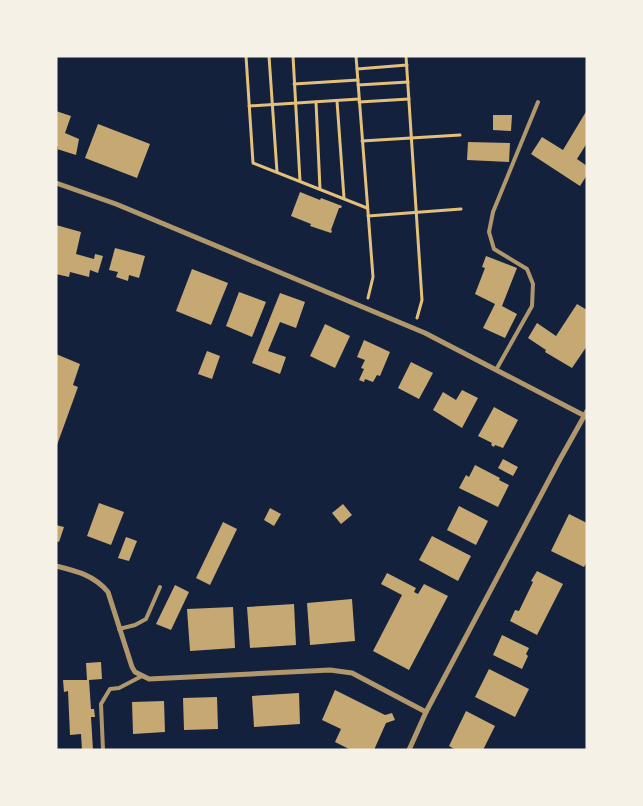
<svg xmlns="http://www.w3.org/2000/svg" width="643" height="806" font-family="'Archivo Narrow',sans-serif">
<style>
.building{fill:#c6a872}
.lines{fill:none;stroke-linecap:round;stroke-linejoin:round}
.path{stroke:#e5c07b;stroke-width:3}
.service{stroke:#b1986c;stroke-width:4}
.minor{stroke:#b1986c;stroke-width:5}
</style>
<rect width="100%" height="100%" fill="#14213d"/>
<!-- building -->
<g class="building">
<path d="M587 110V143L577 159 587 166V175L580 186 531 154 542 137 563 150Z"/>
<path d="M56 111 71 116 65 133 79 139 76 155 57 149 58 147 56 146Z"/>
<path d="M493 115H512L511 131 493 130Z"/>
<path d="M98 124 150 144 137 178 85 158Z"/>
<path d="M468 142 510 143 509 162 467 160Z"/>
<path d="M300 192 320 200 321 198 342 206 341 208H339L331 230 332 231 331 233 310 226 311 224 291 216Z"/>
<path d="M56 225 81 232 76 254 94 259 95 254 103 256 98 273 90 270 89 277 70 272 69 277 56 274Z"/>
<path d="M115 248 145 256 139 278 129 275 128 281 116 277 118 272 109 270Z"/>
<path d="M486 256 517 268 502 306 517 314 505 338 483 328 495 304 475 294 485 268 482 267Z"/>
<path d="M192 269 228 283 211 325 176 311Z"/>
<path d="M239 292 266 302 252 337 226 326Z"/>
<path d="M280 293 305 302 296 328 280 322 268 351 286 357 280 374 252 363Z"/>
<path d="M577 304 587 310V346L572 368 545 352 546 350 528 338 537 323 556 336Z"/>
<path d="M325 324 350 336 335 368 310 356Z"/>
<path d="M364 340 390 352 380 376 377 375 373 382 365 379 364 382 359 380 364 369 361 368 365 360 357 357Z"/>
<path d="M207 351 220 356 212 379 198 374Z"/>
<path d="M56 354 80 364 73 385 78 387 57 445Z"/>
<path d="M411 362 433 373 419 399 398 388Z"/>
<path d="M462 390 478 398 462 428 433 410 443 392 456 400Z"/>
<path d="M494 407 518 420 503 448 495 445 494 447 491 445 492 443 478 436Z"/>
<path d="M503 459 518 467 513 476 498 468Z"/>
<path d="M475 465 500 478 499 480 509 485 498 507 459 488 466 475 469 477Z"/>
<path d="M99 503 124 512 111 545 87 536Z"/>
<path d="M343 504 352 515 341 524 332 513Z"/>
<path d="M459 506 488 521 476 545 447 530Z"/>
<path d="M270 508 281 514 274 526 264 520Z"/>
<path d="M569 514 587 523V562L584 567 551 551Z"/>
<path d="M223 522 237 529 210 585 196 578Z"/>
<path d="M56 525 64 527 59 542 56 541Z"/>
<path d="M432 536 471 556 458 581 419 560Z"/>
<path d="M126 537 137 541 129 561 118 558Z"/>
<path d="M537 571 563 584 537 635 510 621 515 610 519 611 533 582 531 581Z"/>
<path d="M387 573 416 588 414 592 418 594 424 584 448 596 409 670 373 651 402 595 381 584Z"/>
<path d="M175 585 189 592 171 630 156 624Z"/>
<path d="M352 599 355 641 310 645 307 603Z"/>
<path d="M294 604 296 645 250 648 247 607Z"/>
<path d="M233 607 235 648 190 651 187 609Z"/>
<path d="M502 635 529 648 526 654 528 656 522 669 493 655Z"/>
<path d="M101 662 102 679 89 680 91 709H94L95 717H91L93 750H82L81 734 70 735 68 691 64 692 63 680H87L86 663Z"/>
<path d="M489 669 529 689 515 717 475 697Z"/>
<path d="M335 690 385 715 392 713 395 720 386 723 374 750H351L335 742 341 729 322 720Z"/>
<path d="M299 693 300 724 254 727 252 696Z"/>
<path d="M217 697 218 729 184 730 183 698Z"/>
<path d="M164 701 165 732 133 734 132 702Z"/>
<path d="M466 711 495 726 483 750H456L449 746Z"/>
</g>
<g class="lines">
<!-- path -->
<g class="path">
<path d="M246 56 253 163 367 208"/>
<path d="M269 56 277 172"/>
<path d="M293 56 300 181"/>
<path d="M356 56 373 277 368 298"/>
<path d="M406 56 422 300 417 318"/>
<path d="M357 69 407 65"/>
<path d="M294 84 358 80"/>
<path d="M358 85 408 82"/>
<path d="M337 101 344 198"/>
<path d="M316 102 320 189"/>
<path d="M359 102 409 99"/>
<path d="M249 106 359 99"/>
<path d="M362 141 460 135"/>
<path d="M368 216 461 209"/>
</g>
<!-- service -->
<g class="service">
<path d="M496 370 532 306 533 284 527 269 494 249 489 232 493 212 538 102"/>
<path d="M119 629 135 625 146 619 160 587"/>
<path d="M103 750 101 704 110 689 119 688 142 676"/>
</g>
<!-- minor -->
<g class="minor">
<path d="M56 183 116 204 425 333 587 417"/>
<path d="M56 566C76 571 94 575 108 592L132 667 135 672 149 679 330 670 352 673 426 712"/>
<path d="M409 750 426 712 559 461 587 411"/>
</g>
</g>
<!-- border -->
<rect width="643" height="806" fill="none" stroke="#f6f1e7" stroke-width="115"/>
</svg>
